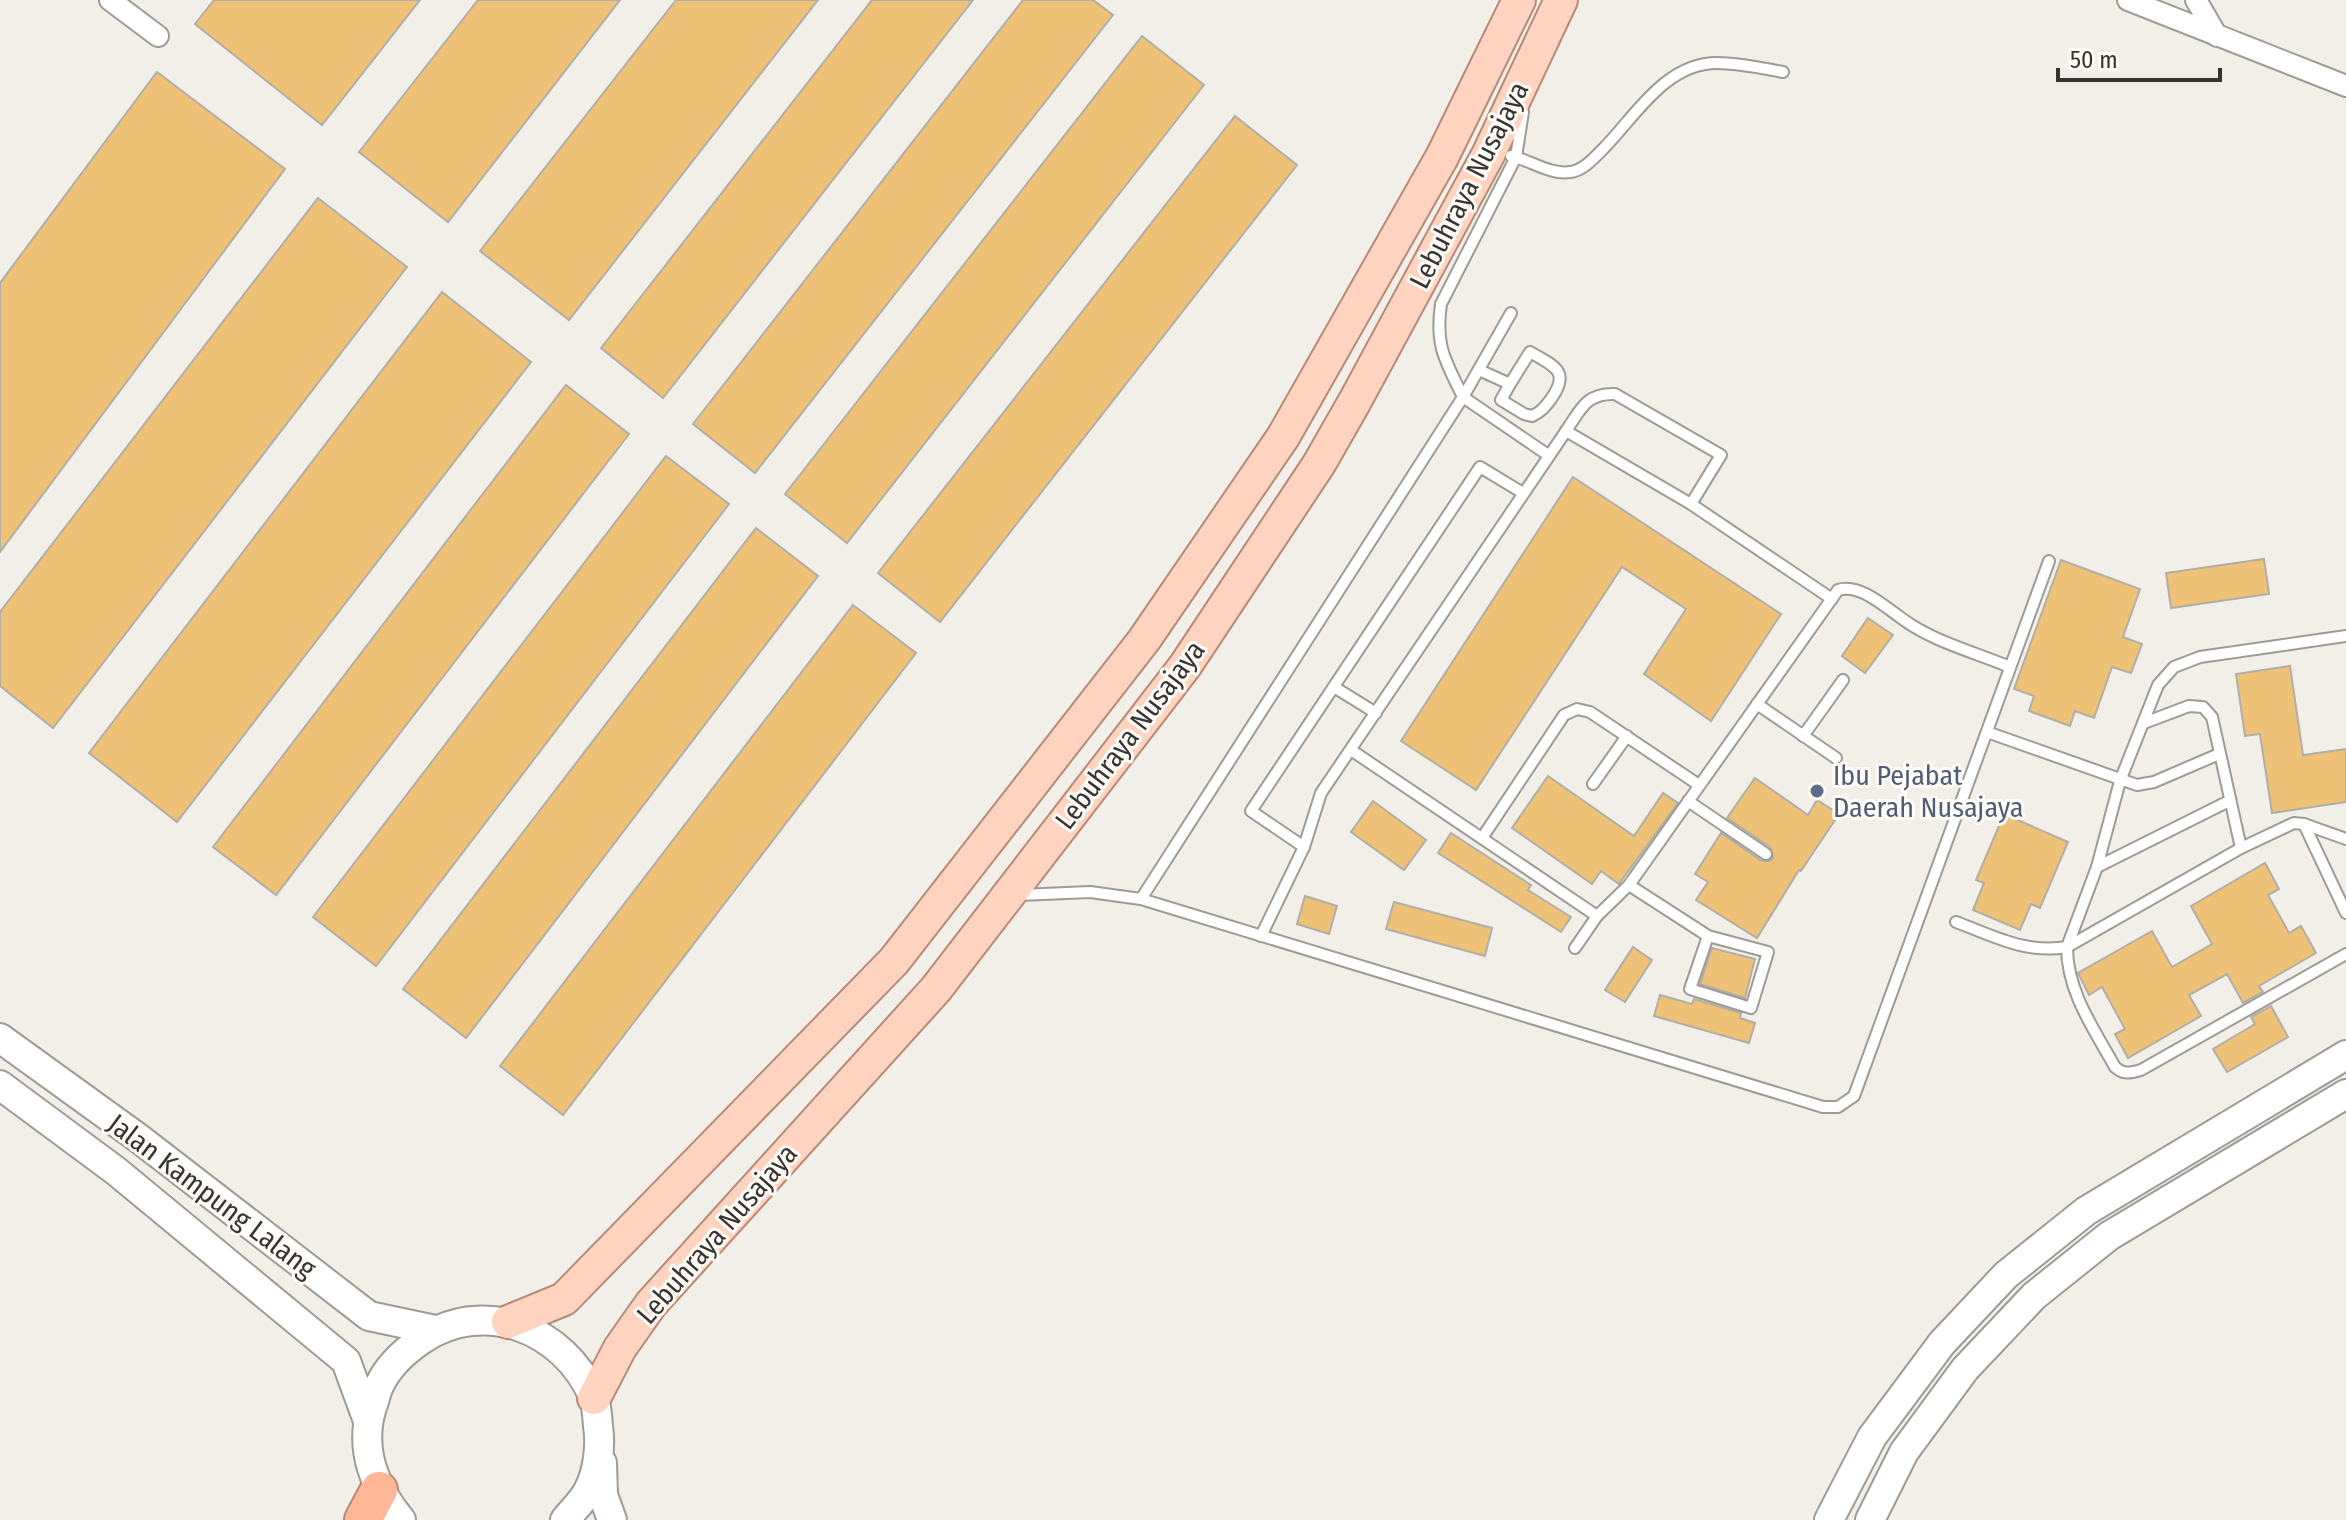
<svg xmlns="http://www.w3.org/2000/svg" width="2346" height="1520" font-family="'Fira Sans Condensed',sans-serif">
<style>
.building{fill:#edc176;stroke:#b1aea8;stroke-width:2}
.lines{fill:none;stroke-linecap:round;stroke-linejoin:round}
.lane-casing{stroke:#9e9b95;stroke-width:14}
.street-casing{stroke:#9e9b95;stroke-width:24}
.secondary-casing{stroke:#9e9b95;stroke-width:32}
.primary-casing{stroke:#b88974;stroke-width:36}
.highway-casing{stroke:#b88974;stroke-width:40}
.lane{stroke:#fff;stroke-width:10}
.street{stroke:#fff;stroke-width:20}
.secondary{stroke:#fff;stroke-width:28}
.primary{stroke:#fed4c1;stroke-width:32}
.highway{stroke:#feb797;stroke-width:36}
.service-dot{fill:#5c6f8a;stroke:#fffcf7;stroke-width:3}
.labels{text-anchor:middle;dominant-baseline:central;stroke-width:6;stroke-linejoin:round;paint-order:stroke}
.street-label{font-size:28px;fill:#363432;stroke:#fffcf7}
.service-label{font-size:28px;fill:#4e5e75;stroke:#fffcf7;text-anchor:start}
</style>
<rect width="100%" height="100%" fill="#f2eee8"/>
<!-- building -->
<g class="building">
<path d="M214 0H420L322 125 195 24Z"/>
<path d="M478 0H620L448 222 359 152Z"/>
<path d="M676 0H818L569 320 480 251Z"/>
<path d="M872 0H973L663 398 601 348Z"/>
<path d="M1023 0H1093L1113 15 755 473 693 424Z"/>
<path d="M1142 36 1204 85 847 543 785 494Z"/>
<path d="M157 72 285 169 0 552V283Z"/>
<path d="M1235 116 1297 165 940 622 878 573Z"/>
<path d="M318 198 407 267 53 728 0 686V612Z"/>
<path d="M442 292 531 362 177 822 89 753Z"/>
<path d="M566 385 629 434 276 895 213 847Z"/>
<path d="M666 456 729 504 376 966 313 917Z"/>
<path d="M1573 477 1781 614 1711 721 1644 674 1686 609 1622 567 1476 790 1401 741Z"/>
<path d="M756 528 818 576 466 1038 403 989Z"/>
<path d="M2264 559 2269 594 2171 608 2166 573Z"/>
<path d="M2061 560 2140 589 2123 637 2142 644 2131 673 2112 667 2094 718 2075 711 2070 726 2029 711 2034 696 2014 689Z"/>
<path d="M853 605 916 653 563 1115 500 1066Z"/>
<path d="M1868 618 1893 635 1865 673 1842 656Z"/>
<path d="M2290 666 2303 755 2346 749V802L2272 813 2260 734 2245 736 2236 674Z"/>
<path d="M1548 776 1634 836 1663 793 1678 803 1619 884 1601 871 1592 884 1512 828Z"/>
<path d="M1755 778 1808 815 1817 800 1839 814 1801 871 1799 870 1757 938 1696 900 1708 882 1695 874 1721 833 1762 861H1769L1773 858 1770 847 1727 818Z"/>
<path d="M1373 801 1426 840 1404 870 1351 832Z"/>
<path d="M2004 814 2068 842 2040 908 2031 904 2020 930 1973 910 1984 883 1976 880Z"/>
<path d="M1451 833 1531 885 1528 890 1571 917 1561 932 1438 853Z"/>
<path d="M2265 863 2279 889 2268 895 2289 933 2301 926 2316 953 2259 986 2263 992 2243 1003 2227 974 2189 995 2201 1016 2128 1058 2115 1034 2125 1029 2102 987 2089 995 2078 973 2152 931 2172 967 2212 944 2191 906Z"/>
<path d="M1305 896 1337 906 1329 934 1297 924Z"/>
<path d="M1394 902 1492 928 1485 956 1386 929Z"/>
<path d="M1633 947 1652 960 1625 1002 1605 990Z"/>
<path d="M1712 948 1755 959 1745 998 1700 984Z"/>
<path d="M1660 995 1692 1004 1694 999 1741 1013 1740 1018 1755 1023 1749 1043 1654 1016Z"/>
<path d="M2271 1006 2288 1037 2227 1072 2213 1049 2255 1024 2251 1017Z"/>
</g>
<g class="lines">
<!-- lane casing -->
<g class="lane-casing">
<g id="lane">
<path d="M1511 156C1530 160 1550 175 1570 172 1583 171 1595 157 1604 148 1636 115 1666 63 1717 63 1739 63 1761 68 1783 72"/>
<path d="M1511 313 1463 397 1548 455"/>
<path d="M1479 370 1510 384 1530 352C1554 366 1571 371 1551 399 1545 407 1541 412 1532 416L1524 414 1501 400 1510 384"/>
<path d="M1566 431C1581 409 1586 393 1615 394L1721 455 1691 504"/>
<path d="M1334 687 1376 713"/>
<path d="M1757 704 1836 758"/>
<path d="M2144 723 2189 706 2203 707 2212 717 2241 848 2067 947C2067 992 2094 1029 2115 1067 2124 1075 2130 1073 2141 1070L2346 954"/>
<path d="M1987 732 2137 785 2154 782 2219 754"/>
<path d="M1803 736 1843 680"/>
<path d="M1351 750 1597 916"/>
<path d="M1593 784 1627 736"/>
<path d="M1688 801 1766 854"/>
<path d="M2304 824 2346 913"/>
<path d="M1482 838 1564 715 1577 709 1590 712 1699 785"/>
<path d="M1304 847 1251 811 1480 467 1523 493"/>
<path d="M2241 848 2294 823 2304 824 2346 839"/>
<path d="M2097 867 2229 801"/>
<path d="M1629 885 1708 936 1768 952 1751 1008 1690 989 1708 936"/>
<path d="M1019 895 1090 892 1141 899 1463 397C1445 360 1435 346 1441 304L1516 157 1523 112"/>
<path d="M1141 899 1823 1107H1838L1854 1096 2049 561"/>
<path d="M1956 922C1994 936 2025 954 2067 947L2097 867 2120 781 2158 685 2174 667 2200 657 2346 636"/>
<path d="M1261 936 1304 847 1321 793 1566 431 1691 504 1832 599"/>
<path d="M1575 948 1597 916 1629 885 1838 590C1863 582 1892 614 1913 626 1942 644 1979 654 2010 667"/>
</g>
</g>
<!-- street casing -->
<g class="street-casing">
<g id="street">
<path d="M110 0 158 36"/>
<path d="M2128 0 2346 86"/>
<path d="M2196 0 2217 36"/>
</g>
</g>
<!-- secondary casing -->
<g class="secondary-casing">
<g id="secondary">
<path d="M0 1038 137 1137 369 1316 435 1330"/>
<path d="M0 1085 116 1171 346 1361 368 1421"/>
<path d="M602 1463 603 1495 612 1520"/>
<path d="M401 1520C374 1488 359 1448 372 1407 375 1400 376 1391 380 1384 389 1365 405 1351 421 1340 484 1297 564 1329 593 1396 597 1405 597 1416 598 1426 601 1446 598 1472 588 1491 583 1501 572 1511 565 1520"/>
<path d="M1829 1520 1872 1437 1942 1343 2006 1275 2086 1211 2346 1055"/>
<path d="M1870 1520 1904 1452 1965 1369 2034 1296 2109 1236 2346 1094"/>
</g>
</g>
<!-- primary casing -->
<g class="primary-casing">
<g id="primary">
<path d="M508 1322 564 1299 894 961 1144 640 1283 437 1442 157 1519 0"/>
<path d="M594 1398 620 1348 651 1304 936 989 1185 666 1319 464 1355 401 1489 153 1561 0"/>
</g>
</g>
<!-- highway casing -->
<g class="highway-casing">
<path id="highway" d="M363 1520 379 1490"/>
</g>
<!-- lane -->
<use href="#lane" class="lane"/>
<!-- street -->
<use href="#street" class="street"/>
<!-- secondary -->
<use href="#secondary" class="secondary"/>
<!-- primary -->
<use href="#primary" class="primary"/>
<!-- highway -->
<use href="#highway" class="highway"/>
</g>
<!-- markers -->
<circle class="service-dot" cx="1817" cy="791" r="8"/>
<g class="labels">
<!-- street labels -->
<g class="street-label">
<text transform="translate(1469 185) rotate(-63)">Lebuhraya Nusajaya</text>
<text transform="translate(1130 735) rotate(-53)">Lebuhraya Nusajaya</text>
<text transform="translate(212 1196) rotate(37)">Jalan Kampung Lalang</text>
<text transform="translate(717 1234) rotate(-49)">Lebuhraya Nusajaya</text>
</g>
<!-- service labels -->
<g class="service-label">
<text x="1833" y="775">Ibu Pejabat<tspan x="1833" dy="32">Daerah Nusajaya</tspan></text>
</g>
</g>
<!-- scale -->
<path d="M2058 68v12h162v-12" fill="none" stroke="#363432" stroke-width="4"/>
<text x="2070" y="68" font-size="24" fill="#363432" stroke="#fffcf7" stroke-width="6" paint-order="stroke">50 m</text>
</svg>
